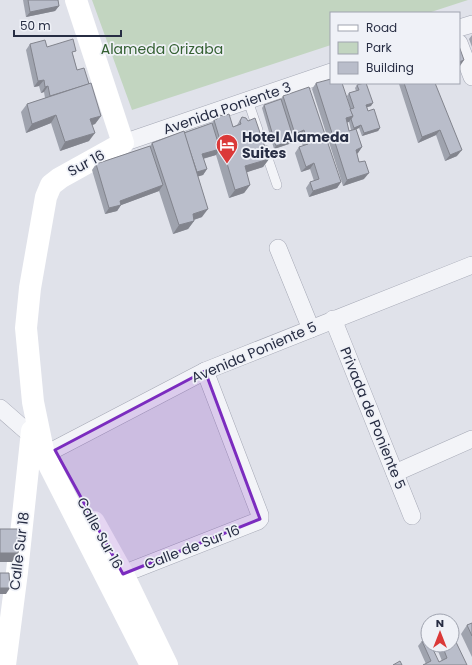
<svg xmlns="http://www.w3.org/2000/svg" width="472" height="665" font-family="Poppins,sans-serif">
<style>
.green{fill:#c2d5c0}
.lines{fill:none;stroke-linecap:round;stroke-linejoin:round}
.lane-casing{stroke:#a5a8b5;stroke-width:10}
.street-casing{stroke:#a5a8b5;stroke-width:18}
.lane{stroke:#f3f4f8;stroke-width:9}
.street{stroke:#f3f4f8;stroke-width:17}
.secondary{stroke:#fff;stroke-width:22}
.wall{fill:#9fa3ae;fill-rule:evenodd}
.shaded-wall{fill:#82848d}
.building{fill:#b9bdca;stroke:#82848d}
.marked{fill:#7b2cbf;fill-opacity:0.2;stroke:#7b2cbf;stroke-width:3;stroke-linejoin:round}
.labels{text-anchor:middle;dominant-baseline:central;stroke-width:3.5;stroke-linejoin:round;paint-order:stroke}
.park-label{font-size:14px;fill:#346032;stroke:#eff1f7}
.street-label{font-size:14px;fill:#272d43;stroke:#eff1f7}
.poi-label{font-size:14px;font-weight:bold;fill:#272d43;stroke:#eff1f7;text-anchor:start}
</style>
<rect width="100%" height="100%" fill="#e0e2ea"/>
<!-- green -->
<path class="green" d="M92 0H468L428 13H331V45L132 110Z"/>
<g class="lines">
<!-- lane casing -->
<g class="lane-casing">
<g id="lane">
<path d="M248 101 258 130"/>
<path d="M265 150 277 185"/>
</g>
</g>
<!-- street casing -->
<g class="street-casing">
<g id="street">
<path d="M459 28 472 24"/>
<path d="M459 43 472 77"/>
<path d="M123 143 331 72"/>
<path d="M278 248 311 329"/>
<path d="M333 319 412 516"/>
<path d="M0 408 32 436"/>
<path d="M44 455 205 371 472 265"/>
<path d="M395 473 472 439"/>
<path d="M123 574 258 521 260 519V515L205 371"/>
</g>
</g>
<!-- lane -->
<use href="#lane" class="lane"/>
<!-- street -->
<use href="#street" class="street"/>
<!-- secondary -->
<g class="secondary">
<path d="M76 0 123 143 60 178 51 185 46 197 30 288 26 328 33 402 44 455 151 665"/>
<path d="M94 522 123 574 167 665"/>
<path d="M5 665 17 572 32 431"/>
</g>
</g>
<!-- wall -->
<g class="wall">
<path d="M23 0H58L59 6 55 11 26 17Z"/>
<path d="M472 35V47L469 39Z"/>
<path d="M30 44 47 47 73 55 77 70 89 84 101 116 95 124 92 125 89 141 60 151 51 123 26 133 21 112 27 104 45 98 44 92 41 93 39 86 34 87 26 50Z"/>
<path d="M316 83 350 109 347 96 349 93 356 91 355 88 357 85 371 106 367 107 368 111 380 128 378 131 362 136 359 128 356 129 362 147 357 154 364 179 343 186 312 89ZM347 122H349L351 130 349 131Z"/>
<path d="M399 83H435L457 156 445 161 436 135 418 143 399 84Z"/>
<path d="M283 96 341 182 337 188 309 197 306 188 310 182 314 181 310 169 301 172 295 153 299 147 303 146 299 136 294 139V140L292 143 274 149 262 108 264 105 281 99Z"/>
<path d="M219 115 233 127 237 125 242 117 269 159 263 167 246 172 250 185 244 193 229 198 216 155 203 159 207 169 203 175 198 176 202 217 194 220V221L188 229 173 234 159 191 121 205 117 211 105 214 92 170 96 164 150 146 152 143 212 123 214 120 216 119Z"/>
<path d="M472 623V657L461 634 467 625Z"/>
<path d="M422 641 439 662 442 661 438 651 442 645 467 665 426 664 418 646Z"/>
</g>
<!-- shaded-wall -->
<g class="shaded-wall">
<path d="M59 6 55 11 26 17 30 12Z"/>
<path d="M464 60 460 66H459V62Z"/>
<path d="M44 80 39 86 34 87 38 81Z"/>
<path d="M48 86 44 92 41 93 45 87Z"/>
<path d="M373 103 371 106 364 108 366 105Z"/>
<path d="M56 115 51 123 26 133 32 124Z"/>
<path d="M101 116 95 124 84 128 90 119Z"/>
<path d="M353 116 349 122 342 124 346 118Z"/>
<path d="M361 125 359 128 352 131 354 128Z"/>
<path d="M380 128 378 131 362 136 364 133Z"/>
<path d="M304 130 299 136 291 139 295 134Z"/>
<path d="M440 130 436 135 418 143 422 137Z"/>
<path d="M95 133 89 141 60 151 65 142Z"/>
<path d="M294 140 292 143 274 149 276 146Z"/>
<path d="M362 147 358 153 352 156 356 150Z"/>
<path d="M220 149 216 155 198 160 202 154Z"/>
<path d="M462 150 457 156 445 161 450 155Z"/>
<path d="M269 159 263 167 239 175 245 166Z"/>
<path d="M314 163 310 169 301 172 306 167Z"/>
<path d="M207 169 203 175 190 179 194 173Z"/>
<path d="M369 173 364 179 343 186 347 180Z"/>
<path d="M341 182 337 188 309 197 313 191Z"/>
<path d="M163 185 159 191 116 207 120 201Z"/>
<path d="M250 185 244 193 229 198 235 190Z"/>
<path d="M121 205 117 211 105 214 109 208Z"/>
<path d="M208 209 202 217 187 222 193 214Z"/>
<path d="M194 221 188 229 173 234 179 225Z"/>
<path d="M0 553H18L12 562H0Z"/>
<path d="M0 588H10L6 594H0Z"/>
</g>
<!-- building -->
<g class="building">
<path d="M28 0H58L59 6 30 12Z"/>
<path d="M73 39 76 51 72 52 77 70 84 68 89 84 50 96 48 86 45 87 44 80 38 81 30 44 45 40 47 47Z"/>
<path d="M459 46 464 60 459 62Z"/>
<path d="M331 79V83H342L353 116 346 118 349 131 356 129 362 147 356 150 359 162 365 161 369 173 347 180 316 83Z"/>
<path d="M91 83 101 116 90 119 95 133 65 142 56 115 32 124 27 104Z"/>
<path d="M364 83H366L373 103 366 105 368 111 374 109 380 128 364 133 361 125 354 128 351 119 353 116 350 109 354 108 349 93 359 90 357 85Z"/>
<path d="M404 83H435L462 150 450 155 440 130 422 137Z"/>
<path d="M309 87 341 182 313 191 310 182 319 179 314 163 306 167 299 147 308 144 304 130 295 134 283 96Z"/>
<path d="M281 99 294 140 276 146 264 105Z"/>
<path d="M229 114 233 127 241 124 240 121 242 117 246 118 248 121 255 118 269 159 245 166 250 185 235 190 214 120 217 119 219 115 224 116Z"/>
<path d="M212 123 220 149 202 154 207 169 197 172 184 133Z"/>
<path d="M184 131 208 209 193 214 194 221 179 225 152 143Z"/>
<path d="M150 146 163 185 120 201 121 205 109 208 96 164Z"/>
<path d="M0 529H21L18 553H0Z"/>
<path d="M0 573H9L10 588H0Z"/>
<path d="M472 623V636L467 625Z"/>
<path d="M428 638V645H431L439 662 447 658 442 645H452V641L455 640 467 665H423L431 661 422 641Z"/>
<path d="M400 661 402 665H393Z"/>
</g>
<!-- marked area -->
<path class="marked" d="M205 371 260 519 123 574 55 450Z"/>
<!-- icons -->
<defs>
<g id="hotel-pin" transform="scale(1.15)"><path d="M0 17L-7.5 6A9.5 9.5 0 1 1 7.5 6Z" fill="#db3939" stroke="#eff1f7"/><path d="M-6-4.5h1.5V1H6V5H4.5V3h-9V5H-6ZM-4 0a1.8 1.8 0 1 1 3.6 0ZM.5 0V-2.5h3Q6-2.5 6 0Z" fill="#fff"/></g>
</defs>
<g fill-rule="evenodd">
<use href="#hotel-pin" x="227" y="145"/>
</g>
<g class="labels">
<!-- park labels -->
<g class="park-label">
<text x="162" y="49">Alameda Orizaba</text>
</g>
<!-- street labels -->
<g class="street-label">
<text transform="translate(227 108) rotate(-19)">Avenida Poniente 3</text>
<text transform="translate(86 163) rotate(-28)">Sur 16</text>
<text transform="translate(254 352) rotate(-23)">Avenida Poniente 5</text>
<text transform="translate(373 418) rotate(68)">Privada de Poniente 5</text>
<text transform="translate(100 533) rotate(61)">Calle Sur 16</text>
<text transform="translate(192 547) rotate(-21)">Calle de Sur 16</text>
<text transform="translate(19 551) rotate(-83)">Calle Sur 18</text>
</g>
<!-- poi labels -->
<g class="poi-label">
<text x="242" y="137">Hotel Alameda<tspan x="242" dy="16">Suites</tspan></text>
</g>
</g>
<!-- legend -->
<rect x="330" y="12" width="130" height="72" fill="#eff1f7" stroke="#9fa3af"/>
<rect x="338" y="25" width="20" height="6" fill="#ffffff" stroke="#9fa3af"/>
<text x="366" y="32" font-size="12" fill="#272d43">Road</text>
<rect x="338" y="42" width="20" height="12" fill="#c2d5c0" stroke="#9fa3af"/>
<text x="366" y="52" font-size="12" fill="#272d43">Park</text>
<rect x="338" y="62" width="20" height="12" fill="#b9bdca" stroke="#9fa3af"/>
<text x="366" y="72" font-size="12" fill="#272d43">Building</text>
<!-- north arrow -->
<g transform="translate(440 633)"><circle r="19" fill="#eff1f7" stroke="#9fa3af"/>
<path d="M0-3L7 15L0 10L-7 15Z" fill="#db3939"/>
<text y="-6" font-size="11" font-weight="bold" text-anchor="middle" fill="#272d43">N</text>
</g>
<!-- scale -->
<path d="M14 30v6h107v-6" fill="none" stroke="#272d43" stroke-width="2"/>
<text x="20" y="30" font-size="12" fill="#272d43" stroke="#eff1f7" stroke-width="3" paint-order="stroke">50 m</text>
</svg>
